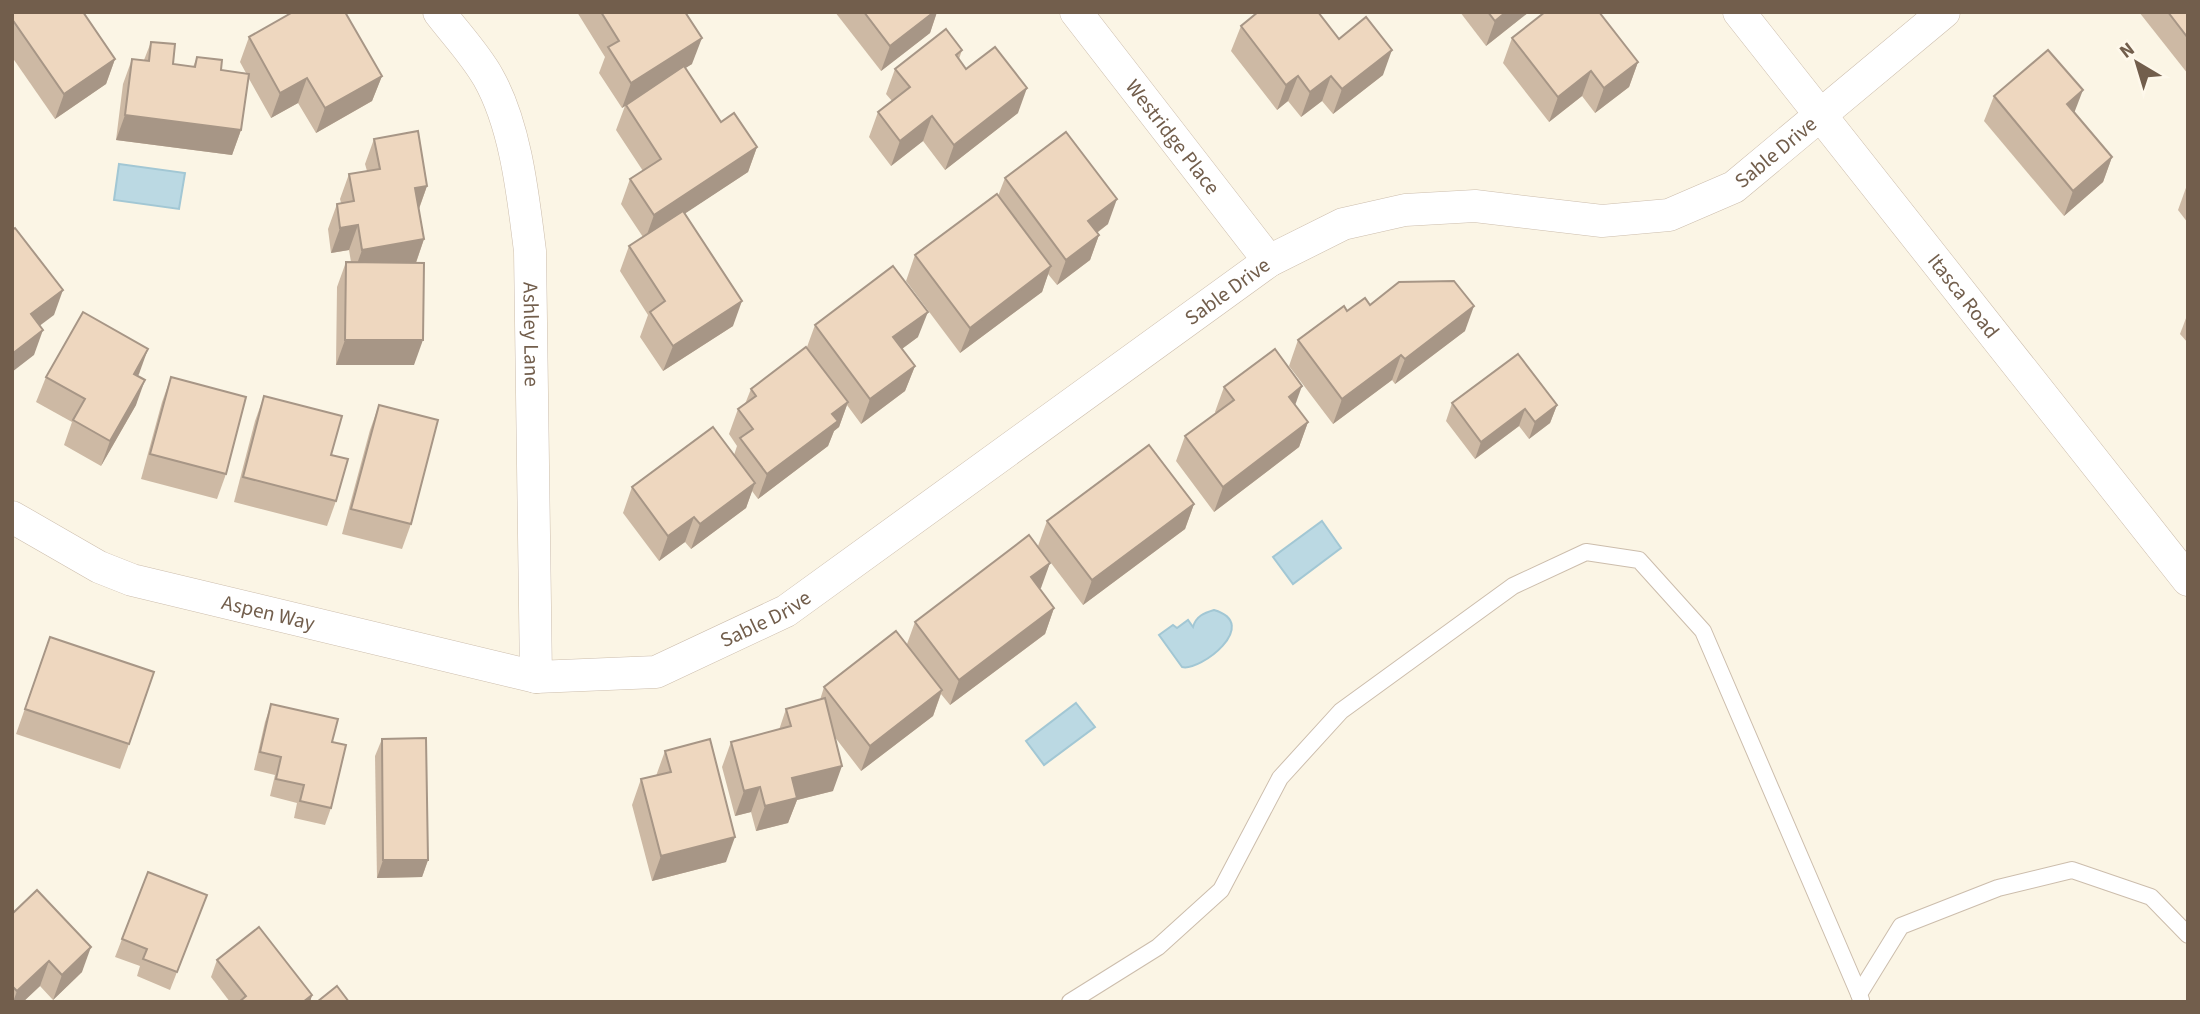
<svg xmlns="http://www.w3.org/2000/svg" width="2200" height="1014" font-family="'Source Sans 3',sans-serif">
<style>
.water{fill:#bbd9e3;stroke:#a2c7d4;stroke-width:2}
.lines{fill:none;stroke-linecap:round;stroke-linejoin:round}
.service-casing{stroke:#ccbdac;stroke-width:18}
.minor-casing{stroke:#ccbdac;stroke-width:33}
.service{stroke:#fff;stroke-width:16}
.minor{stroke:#fff;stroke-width:32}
.wall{fill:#cdb9a4}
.shaded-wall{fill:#a79686}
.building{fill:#eed7bf;stroke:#a79686;stroke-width:2}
.labels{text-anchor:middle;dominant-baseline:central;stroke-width:6;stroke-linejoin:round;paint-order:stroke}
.street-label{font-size:21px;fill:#725e4c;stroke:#fef8eb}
</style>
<rect width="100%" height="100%" fill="#fbf5e5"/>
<!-- water -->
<g class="water">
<path d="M119 164 185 173 179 209 114 200Z"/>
<path d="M1322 521 1341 548 1293 584 1273 557Z"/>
<path d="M1214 610C1262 624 1200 672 1182 667L1159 635 1173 625 1177 628 1188 620 1193 627C1196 616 1204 613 1214 610Z"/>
<path d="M1076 703 1095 727 1044 765 1026 741Z"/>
</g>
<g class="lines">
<!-- service casing -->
<g class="service-casing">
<g id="service">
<path d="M1861 1000 1859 994 1901 926 1998 888 2072 870 2151 897 2188 935"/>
<path d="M1070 1002 1158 947 1221 890 1280 778 1341 711 1513 586 1586 552 1639 560 1703 631 1859 994"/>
</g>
</g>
<!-- minor casing -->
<g class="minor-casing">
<g id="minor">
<path id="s1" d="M439 12C455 33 475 54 488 77 516 126 523 196 530 251L536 677"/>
<path id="s2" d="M1076 12 1269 261"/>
<path id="s3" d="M1739 12 2188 580"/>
<path id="s4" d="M12 517 99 567 132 580 536 677 656 672 786 611 1269 261 1343 224 1405 210 1475 206 1602 221 1669 215 1734 187 1944 12"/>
</g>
</g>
<!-- service -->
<use href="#service" class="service"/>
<!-- minor -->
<use href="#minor" class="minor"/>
</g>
<!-- wall -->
<g class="wall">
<path d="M12 12 115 59 106 84 55 119 12 57Z"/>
<path d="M577 12H685L692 64 685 68 721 122 757 147 748 172 685 213 733 326 663 371 640 337 648 315 620 271 629 246 643 237 621 204 630 179 643 171 616 130 625 106 622 108 599 73 605 57Z"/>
<path d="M835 12H937L930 33 881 71Z"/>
<path d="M1460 12H1529L1486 46Z"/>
<path d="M2139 12H2188V74Z"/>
<path d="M1241 26 1339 39 1383 75 1333 114 1322 101 1301 117 1288 101 1277 110 1231 51Z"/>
<path d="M249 37 382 76 372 101 316 133 298 103 271 118 248 77 241 130 232 155 116 140 123 84 132 59 144 60 151 42 173 64 193 67 197 57 221 70 246 73 240 62Z"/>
<path d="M1512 38 1638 62 1629 87 1595 113 1582 96 1549 122 1503 63Z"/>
<path d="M962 50 959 59 966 69 1018 113 945 170 923 141 891 166 869 137 878 112 892 101 886 94 895 69Z"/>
<path d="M1994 96 2074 113 2112 157 2103 182 2064 216 1984 121Z"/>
<path d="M374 139 427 186 419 209 424 239 416 263 414 365H336L337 287 346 262H351L349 250 331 253 328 229 337 204 341 203 340 199 349 174 367 171 365 164Z"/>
<path d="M1005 178 1108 224 1097 233 1099 235 1090 260 1057 285 1048 274 1042 292 960 353 906 281 915 255 998 196Z"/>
<path d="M2187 185H2188V223L2178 210Z"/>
<path d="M1370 305 1465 331 1395 384 1392 380 1333 424 1289 366 1298 340 1347 311Z"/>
<path d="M2188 313V343L2180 334Z"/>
<path d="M815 325 918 337 902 349 915 366 905 391 861 424 847 405 839 427 834 431 828 446 758 499 752 491 746 508 691 549 685 542 659 561 623 513 632 487 734 455 737 446 729 434 738 409 745 404 751 389 807 347Z"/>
<path d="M138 376 136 405 101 466 64 445 72 422 36 402 46 377Z"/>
<path d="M171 377 226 474 217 499 141 479 162 402Z"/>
<path d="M1224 387 1295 405 1308 422 1299 447 1214 512 1176 461 1185 436 1216 413 1215 412Z"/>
<path d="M264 396 331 455 336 501 327 526 234 502 255 421Z"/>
<path d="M1452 403 1557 405 1550 423 1529 439 1519 426 1475 459 1446 421Z"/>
<path d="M379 405 411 524 402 549 342 534 370 430Z"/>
<path d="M1194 504 1185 529 1083 605 1038 546 1047 521Z"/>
<path d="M1050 563 1039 589 1054 608 1045 634 950 705 941 694 933 716 861 771 834 736 833 791 797 800 788 823 756 831 751 812 735 816 722 767 731 742 779 730 786 709 820 700 824 687 907 644 915 622Z"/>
<path d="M50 637 129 744 120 769 16 734Z"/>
<path d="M271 704 332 742 331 808 325 825 294 818 297 803 270 796 275 775 254 770 265 722Z"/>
<path d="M382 739 428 860 422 877 377 878 375 756Z"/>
<path d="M665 751 726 862 652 881 632 805 641 779 656 776Z"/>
<path d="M207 895 170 990 137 976 140 966 115 957 122 939Z"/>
<path d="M12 914 82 972 53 1000 40 986 23 1002H12Z"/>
<path d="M217 960 312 995 310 1002H230L211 977Z"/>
</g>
<!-- shaded-wall -->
<g class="shaded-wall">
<path d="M934 12H937L930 33 881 71 890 46Z"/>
<path d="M1506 12H1529L1486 46 1495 21Z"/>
<path d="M702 38 692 64 622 108 631 83Z"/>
<path d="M1392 50 1383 75 1333 114 1342 89Z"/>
<path d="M115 59 106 84 55 119 64 94Z"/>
<path d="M1638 62 1629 87 1595 113 1604 88Z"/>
<path d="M1591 71 1582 96 1549 122 1558 97Z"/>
<path d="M382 76 372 101 316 133 325 108Z"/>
<path d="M1298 76 1288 101 1277 110 1286 85Z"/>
<path d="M1331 76 1322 101 1301 117 1310 92Z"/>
<path d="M307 78 298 103 271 118 280 93Z"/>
<path d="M1027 88 1018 113 945 170 954 145Z"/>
<path d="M2083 90 2073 116 2067 104Z"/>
<path d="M125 115 241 130 232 155 116 140Z"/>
<path d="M932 116 923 141 891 166 900 141Z"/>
<path d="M757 147 748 172 645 240 654 215Z"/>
<path d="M2112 157 2103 182 2064 216 2073 191Z"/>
<path d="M427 186 418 211 415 188Z"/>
<path d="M1117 199 1108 224 1079 246 1088 221Z"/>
<path d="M358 225 349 250 331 253 340 228Z"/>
<path d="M1099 235 1090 260 1057 285 1066 260Z"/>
<path d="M424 239 415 265 353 275 362 250Z"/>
<path d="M1051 266 1042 292 960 353 970 328Z"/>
<path d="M63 290 54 315 22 339 31 314Z"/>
<path d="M742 301 733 326 663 371 673 346Z"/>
<path d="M1474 306 1465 331 1395 384 1405 359Z"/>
<path d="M928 312 918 337 884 362 893 337Z"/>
<path d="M43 330 34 355 12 372V354Z"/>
<path d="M345 340H423L414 365H336Z"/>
<path d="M148 349 139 374 125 399 134 374Z"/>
<path d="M1401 355 1392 380 1333 424 1342 399Z"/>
<path d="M915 366 905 391 861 424 870 399Z"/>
<path d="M145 380 136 405 101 466 110 441Z"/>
<path d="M1302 386 1293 411 1289 397Z"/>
<path d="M848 402 839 427 834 431 828 446 758 499 767 474 832 414Z"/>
<path d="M1557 405 1550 423 1529 439 1535 422Z"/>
<path d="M1525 409 1519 426 1475 459 1481 442Z"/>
<path d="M1308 422 1299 447 1214 512 1223 487Z"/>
<path d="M755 483 746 508 691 549 700 524Z"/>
<path d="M1194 504 1185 529 1083 605 1092 580Z"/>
<path d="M694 517 685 542 659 561 668 536Z"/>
<path d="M1050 563 1041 588 1021 602 1031 577Z"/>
<path d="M1054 608 1045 634 950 705 959 680Z"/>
<path d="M942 690 933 716 861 771 870 746Z"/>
<path d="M842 766 833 791 797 800 788 823 756 831 765 806 792 778Z"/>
<path d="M760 787 751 812 735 816 744 791Z"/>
<path d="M735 837 726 862 652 881 661 856Z"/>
<path d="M383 860H428L422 877 377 878Z"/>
<path d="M91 947 82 972 53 1000 62 975Z"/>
<path d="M49 961 40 986 23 1002H13L17 991Z"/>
<path d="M312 995 310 1002H303Z"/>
</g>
<!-- building -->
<g class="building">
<path d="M12 12H83L115 59 64 94 12 19Z"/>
<path d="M293 12H345L382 76 325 108 307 78 280 93 249 37Z"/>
<path d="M601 12H685L702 38 631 83 608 47 619 41Z"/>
<path d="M864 12H934L890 46Z"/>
<path d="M1258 12H1318L1339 39 1366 17 1392 50 1342 89 1331 76 1310 92 1298 76 1286 85 1241 26Z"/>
<path d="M1488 12H1506L1495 21Z"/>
<path d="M1545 12H1599L1638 62 1604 88 1591 71 1558 97 1512 38Z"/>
<path d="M2168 12H2188V38Z"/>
<path d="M946 29 962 50 956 55 966 69 995 47 1027 88 954 145 932 116 900 141 878 112 910 87 895 69Z"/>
<path d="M151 42 175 44 173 64 195 67 197 57 222 60 221 70 249 74 241 130 125 115 132 59 149 61Z"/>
<path d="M2048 50 2083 90 2067 104 2112 157 2073 191 1994 96Z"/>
<path d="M684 66 721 122 734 113 757 147 654 215 630 179 661 159 626 105Z"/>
<path d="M418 131 427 186 415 188 424 239 362 250 358 225 340 228 337 204 354 201 349 174 380 169 374 139Z"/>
<path d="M1066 132 1117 199 1088 221 1099 235 1066 260 1005 178Z"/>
<path d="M997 194 1051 266 970 328 915 255Z"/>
<path d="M683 211 742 301 673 346 650 312 665 301 629 246Z"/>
<path d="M15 228 63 290 31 314 43 330 12 354V230Z"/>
<path d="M346 262 424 263 423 340H345Z"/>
<path d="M893 266 928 312 893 337 915 366 870 399 815 325Z"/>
<path d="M1454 281 1474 306 1405 359 1401 355 1342 399 1298 340 1344 306 1347 311 1365 298 1370 305 1399 282Z"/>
<path d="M83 312 148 349 134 374 145 380 110 441 73 420 85 399 46 377Z"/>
<path d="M806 347 848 402 832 414 838 421 767 474 740 438 753 429 738 409 756 396 751 389Z"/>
<path d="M1275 349 1302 386 1289 397 1308 422 1223 487 1185 436 1234 400 1224 387Z"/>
<path d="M1518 354 1557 405 1535 422 1525 409 1481 442 1452 403Z"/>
<path d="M171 377 246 397 226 474 150 454Z"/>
<path d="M264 396 342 416 331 455 348 459 336 501 243 477Z"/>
<path d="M379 405 438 420 411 524 351 509Z"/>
<path d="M713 427 755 483 700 524 694 517 668 536 632 487Z"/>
<path d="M1149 445 1194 504 1092 580 1047 521Z"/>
<path d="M1029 535 1050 563 1031 577 1054 608 959 680 915 622Z"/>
<path d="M896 631 942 690 870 746 824 687Z"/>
<path d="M50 637 154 672 129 744 25 709Z"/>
<path d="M825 698 842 766 792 778 797 798 765 806 760 787 744 791 731 742 791 726 786 709Z"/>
<path d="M271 704 338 719 332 742 346 745 331 808 300 801 304 785 276 779 281 757 260 752Z"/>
<path d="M426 738 428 860H383L382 739Z"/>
<path d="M710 739 735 837 661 856 641 779 671 772 665 751Z"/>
<path d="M148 872 207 895 177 972 143 959 147 949 122 939Z"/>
<path d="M37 890 91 947 62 975 49 961 17 991 12 986V914Z"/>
<path d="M259 927 312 995 303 1002H239L246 996 217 960Z"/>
<path d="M337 986 349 1002H317Z"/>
</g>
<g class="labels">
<!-- street labels -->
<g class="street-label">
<text stroke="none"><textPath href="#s2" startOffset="158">Westridge Place</textPath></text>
<text stroke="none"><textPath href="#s4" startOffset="1948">Sable Drive</textPath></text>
<text stroke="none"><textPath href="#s4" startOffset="1360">Sable Drive</textPath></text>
<text stroke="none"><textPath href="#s3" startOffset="362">Itasca Road</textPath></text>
<text stroke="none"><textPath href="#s1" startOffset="345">Ashley Lane</textPath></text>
<text stroke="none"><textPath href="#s4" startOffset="276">Aspen Way</textPath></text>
<text stroke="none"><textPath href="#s4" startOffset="793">Sable Drive</textPath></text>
</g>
</g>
<!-- border -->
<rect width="2200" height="1014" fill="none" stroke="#725e4c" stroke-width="28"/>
<!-- north arrow -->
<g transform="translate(2137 63) rotate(322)" stroke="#fef8eb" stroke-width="5" paint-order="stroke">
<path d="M0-5L12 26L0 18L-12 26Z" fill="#725e4c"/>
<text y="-10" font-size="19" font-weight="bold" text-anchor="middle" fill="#725e4c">N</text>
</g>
</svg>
